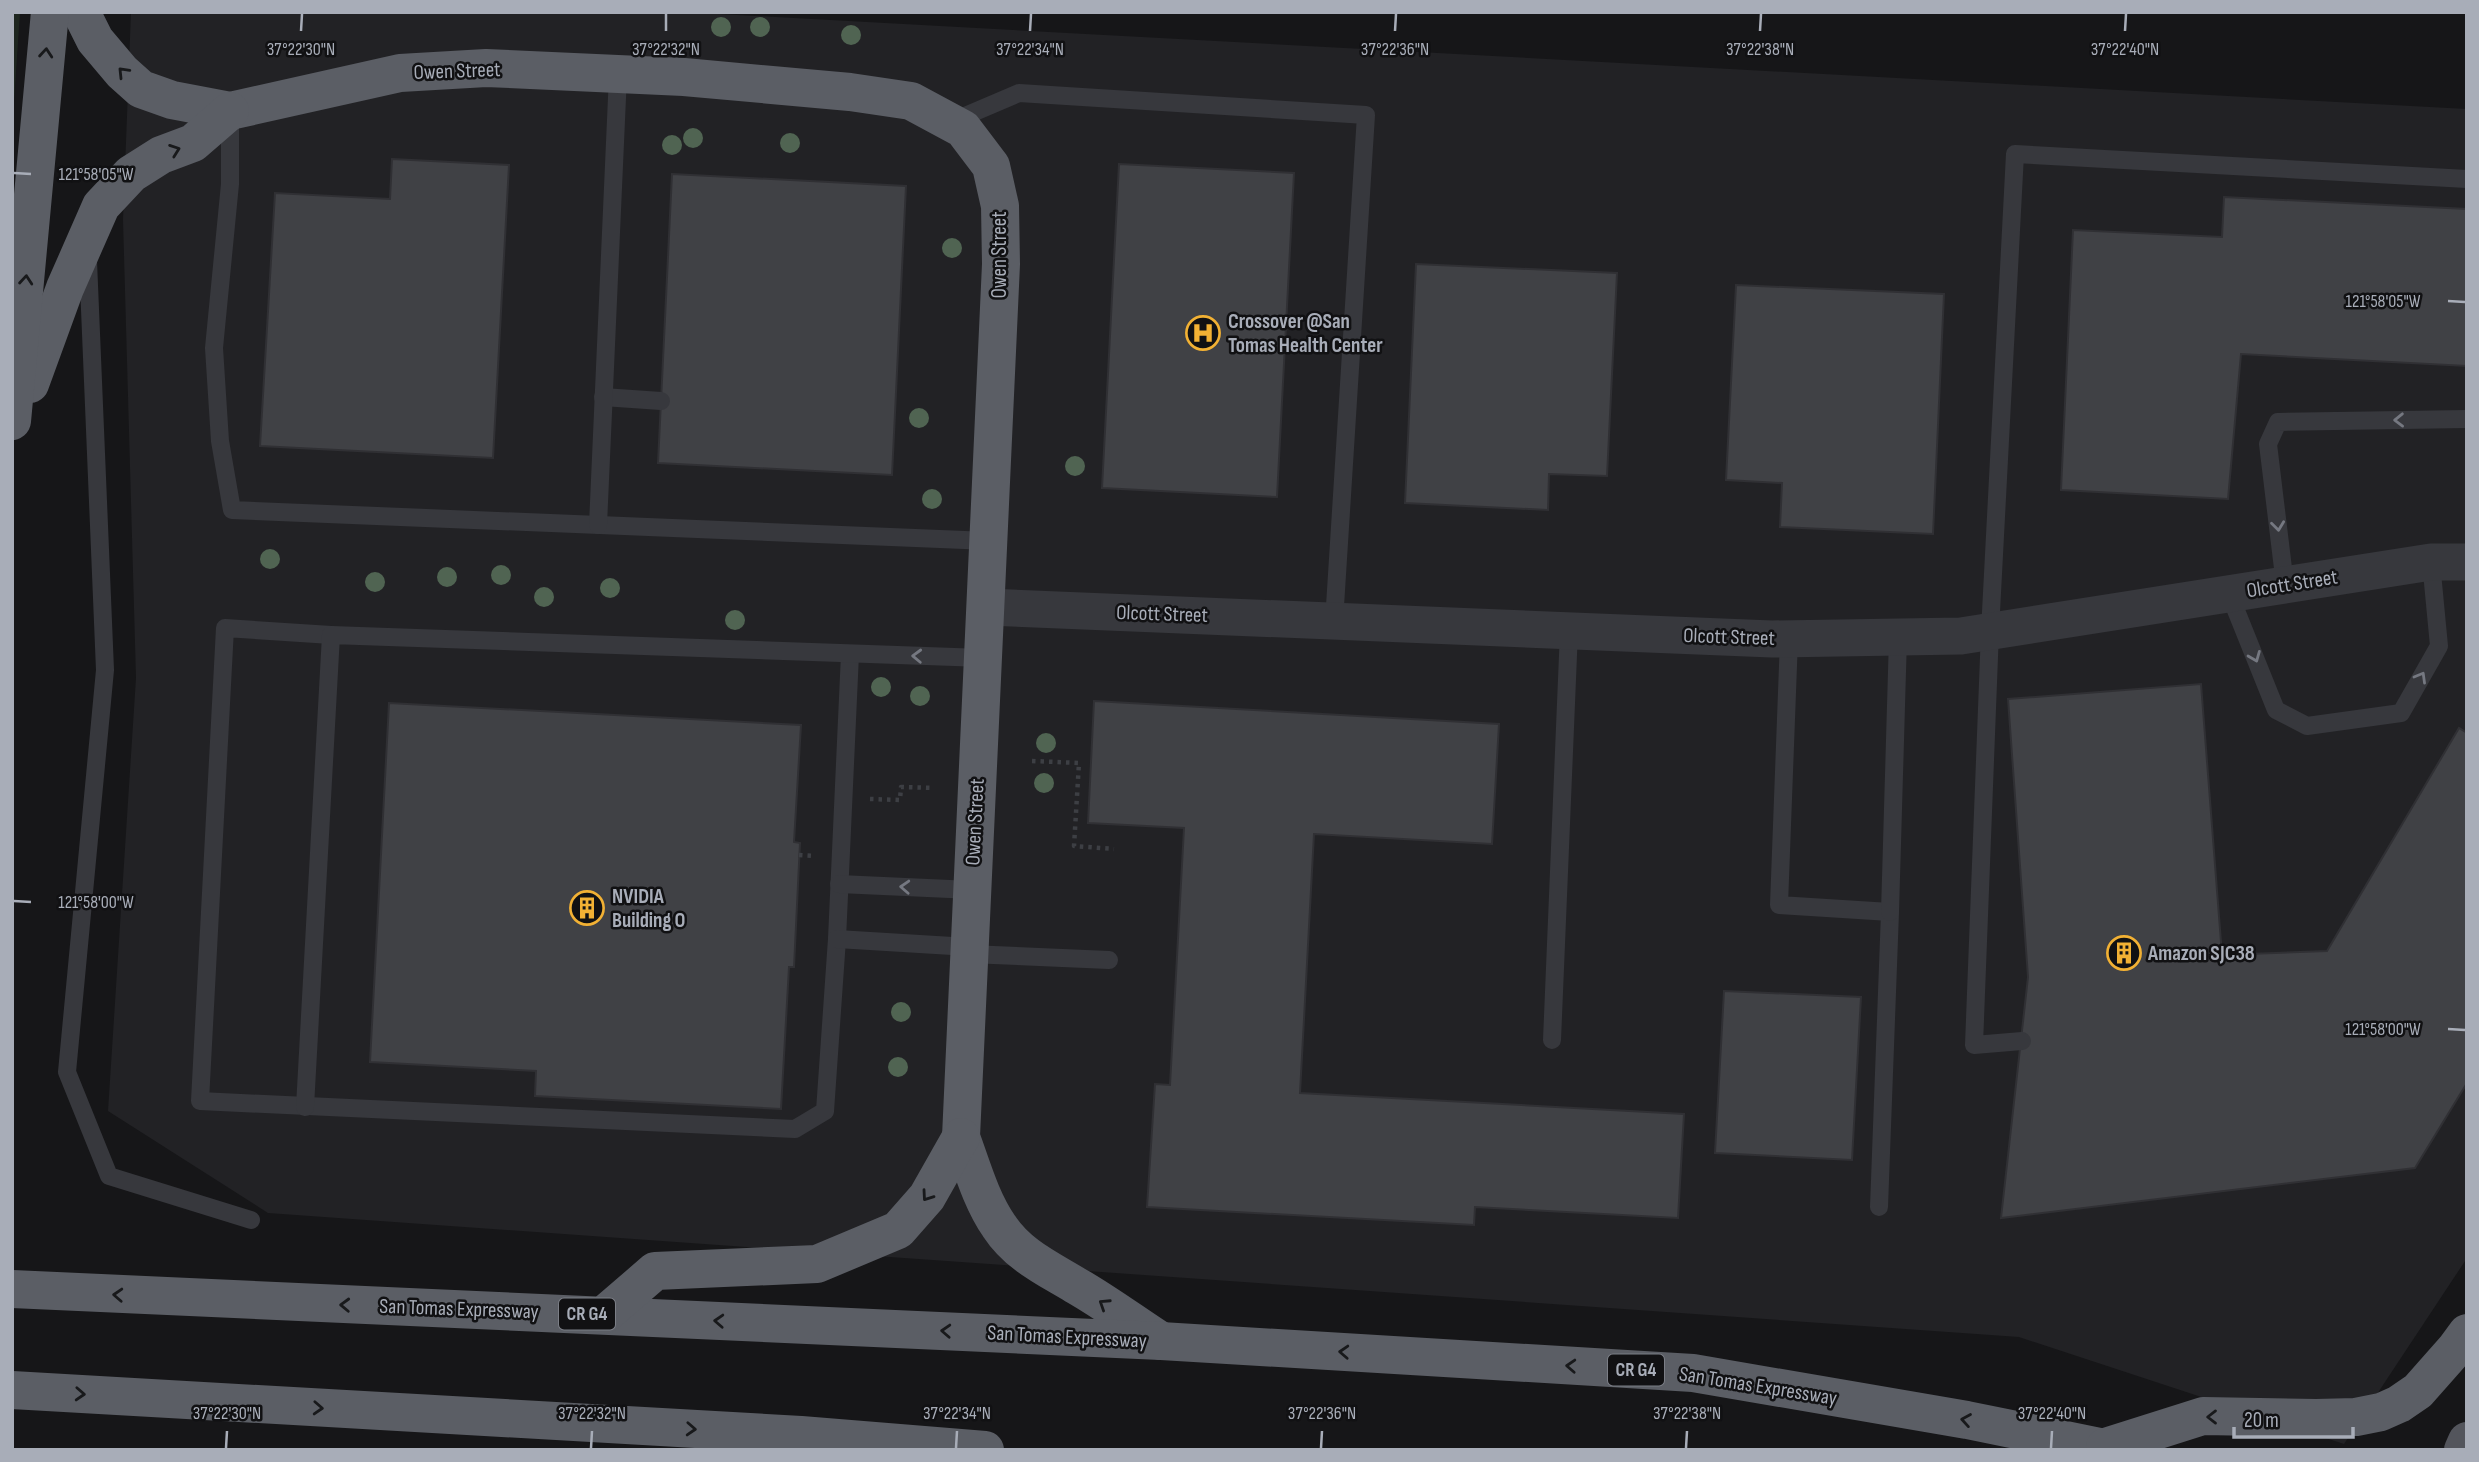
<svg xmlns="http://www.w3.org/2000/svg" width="2479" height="1462" font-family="'Sofia Sans Condensed',sans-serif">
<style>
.built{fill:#222225}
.green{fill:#1e261f}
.building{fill:#404145;stroke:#303034;stroke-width:2}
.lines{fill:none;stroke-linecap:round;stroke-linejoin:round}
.path{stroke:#3d3f44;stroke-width:4.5;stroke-dasharray:3.5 5;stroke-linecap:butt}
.service{stroke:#37383d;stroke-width:18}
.minor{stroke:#37383d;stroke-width:37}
.primary{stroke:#53555c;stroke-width:38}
.trunk{stroke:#5b5e65;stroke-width:38}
.tree{fill:#506452}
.oneway{stroke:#18191b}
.oneway2{stroke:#757881}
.ticks{fill:none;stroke:#a8adb8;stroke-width:2.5}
.labels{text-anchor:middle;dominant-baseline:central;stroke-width:5;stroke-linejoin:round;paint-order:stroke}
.shield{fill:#111113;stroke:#7b7e86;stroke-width:2}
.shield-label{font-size:19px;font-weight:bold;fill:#a8adb8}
.street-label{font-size:21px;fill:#a8adb8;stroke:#111113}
.poi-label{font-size:21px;font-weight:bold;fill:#a8adb8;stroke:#111113;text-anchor:start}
.ticks-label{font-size:18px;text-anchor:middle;fill:#a8adb8;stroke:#111113;stroke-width:5;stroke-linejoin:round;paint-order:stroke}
</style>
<rect width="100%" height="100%" fill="#161618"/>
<!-- built -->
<path class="built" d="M131 12H682L2467 109V1258L2344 1444 2019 1337 268 1213 108 1111 136 678 123 220Z"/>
<!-- green -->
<path class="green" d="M12 12H20L12 132Z"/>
<!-- building -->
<g class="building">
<path d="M392 159 509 165 493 458 260 446 275 193 390 199Z"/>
<path d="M1119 164 1294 173 1277 497 1102 488Z"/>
<path d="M672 174 906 186 892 475 658 463Z"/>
<path d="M2224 197 2467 209V366L2241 354 2228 499 2061 490 2073 230 2222 237Z"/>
<path d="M1416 264 1617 273 1607 476 1549 474 1548 510 1405 503Z"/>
<path d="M1736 285 1944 294 1933 534 1780 527 1782 483 1726 480Z"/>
<path d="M2201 684 2222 955 2327 951 2459 728 2467 733V1083L2415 1168 2001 1218 2028 977 2008 699Z"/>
<path d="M1094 701 1499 724 1492 844 1314 834 1300 1093 1684 1114 1678 1218 1475 1207 1474 1225 1147 1207 1155 1084 1170 1085 1184 828 1088 823Z"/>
<path d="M389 703 801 725 794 842 800 843 794 967H789L781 1109 535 1096 536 1071 370 1062Z"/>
<path d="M1724 991 1861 997 1852 1160 1715 1153Z"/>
</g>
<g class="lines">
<!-- path -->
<g class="path">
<path d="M1032 761 1079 763 1074 846 1114 849"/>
<path d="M870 799 900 800 901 787 934 788"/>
<path d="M799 855 813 856"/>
</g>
<!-- service -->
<g class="service">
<path d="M230 114V184L214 348 220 441 232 510 989 541"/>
<path d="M951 122 1019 93 1366 115 1334 622"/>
<path d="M88 261 105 670 67 1072 109 1176 251 1220"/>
<path d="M603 397 661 401"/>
<path d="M598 525 618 75"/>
<path d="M2285 585 2268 444 2278 422 2467 419"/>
<path d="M2229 593 2276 710 2307 726 2401 713 2439 646 2431 562"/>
<path d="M331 635 225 628 200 1101 795 1129 825 1111 837 939 850 654"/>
<path d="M1789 639 1779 905 1890 912 1879 1207"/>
<path d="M839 884 972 890"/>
<path d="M1890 912 1898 637"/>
<path d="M837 939 969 947"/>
<path d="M969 954 1109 960"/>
<path d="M1552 1040 1569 631"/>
<path d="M2022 1041 1974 1045 1990 631 2015 154 2467 179"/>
<path d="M305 1107 331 635 983 658"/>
</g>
<!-- minor -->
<path class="minor" d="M986 607 1772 639 1961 636 2431 562H2467"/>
<!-- primary -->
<path class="primary" d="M2463 1450 2467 1441"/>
<!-- trunk -->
<g class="trunk">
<path d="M81 12 95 40 122 72 141 89 172 100 230 111 400 73 486 68 684 77 850 92 911 101 963 129 991 166 1000 206 1001 264 961 1137C972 1167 981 1200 999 1226 1018 1255 1047 1268 1075 1285 1105 1302 1133 1323 1161 1341"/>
<path d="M30 384 65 288 101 206 131 174 161 155 193 143 230 111"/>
<path d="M12 421 50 12"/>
<path d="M12 1289 1161 1341 1693 1373 1967 1420 2115 1450"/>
<path d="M604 1315 655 1271 817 1264 898 1230 927 1197 961 1137"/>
<path d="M12 1390 801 1435 985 1450"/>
<path d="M2105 1447 2203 1416 2316 1418 2356 1417 2381 1412 2399 1404 2418 1391 2456 1348 2467 1333"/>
</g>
</g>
<!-- trees -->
<g class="tree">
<circle cx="721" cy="27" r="10"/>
<circle cx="760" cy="27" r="10"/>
<circle cx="851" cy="35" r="10"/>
<circle cx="693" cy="138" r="10"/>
<circle cx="790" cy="143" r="10"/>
<circle cx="672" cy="145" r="10"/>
<circle cx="952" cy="248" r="10"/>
<circle cx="919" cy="418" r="10"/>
<circle cx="1075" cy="466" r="10"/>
<circle cx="932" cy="499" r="10"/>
<circle cx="270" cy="559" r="10"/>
<circle cx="501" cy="575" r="10"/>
<circle cx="447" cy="577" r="10"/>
<circle cx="375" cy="582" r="10"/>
<circle cx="610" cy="588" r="10"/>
<circle cx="544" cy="597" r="10"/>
<circle cx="735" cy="620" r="10"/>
<circle cx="881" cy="687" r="10"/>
<circle cx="920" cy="696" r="10"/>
<circle cx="1046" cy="743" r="10"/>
<circle cx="1044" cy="783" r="10"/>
<circle cx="901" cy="1012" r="10"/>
<circle cx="898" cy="1067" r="10"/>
</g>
<!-- one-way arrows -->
<defs><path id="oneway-chevron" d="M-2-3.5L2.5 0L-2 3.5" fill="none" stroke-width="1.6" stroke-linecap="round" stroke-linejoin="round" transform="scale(1.75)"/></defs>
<g class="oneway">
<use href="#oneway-chevron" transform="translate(46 53) rotate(-85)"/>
<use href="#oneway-chevron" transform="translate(123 72) rotate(-134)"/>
<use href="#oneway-chevron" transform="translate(175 150) rotate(-20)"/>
<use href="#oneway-chevron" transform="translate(26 280) rotate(-85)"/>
<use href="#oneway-chevron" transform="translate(927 1196) rotate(125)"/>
<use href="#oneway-chevron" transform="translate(118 1295) rotate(-177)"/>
<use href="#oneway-chevron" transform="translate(1104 1304) rotate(-147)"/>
<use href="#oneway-chevron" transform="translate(345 1305) rotate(-178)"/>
<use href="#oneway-chevron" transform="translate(719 1321) rotate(-177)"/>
<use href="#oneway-chevron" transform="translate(946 1331) rotate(-177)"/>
<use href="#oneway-chevron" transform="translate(1344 1352) rotate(-177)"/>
<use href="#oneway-chevron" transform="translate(1571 1366) rotate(-177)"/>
<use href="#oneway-chevron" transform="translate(80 1394) rotate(3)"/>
<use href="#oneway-chevron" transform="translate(318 1408) rotate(3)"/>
<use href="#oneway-chevron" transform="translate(2212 1417) rotate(180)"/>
<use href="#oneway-chevron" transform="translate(1966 1420) rotate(-170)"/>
<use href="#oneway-chevron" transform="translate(691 1429) rotate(3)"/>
</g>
<g class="oneway2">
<use href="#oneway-chevron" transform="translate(2399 420) rotate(179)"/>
<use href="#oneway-chevron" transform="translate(2278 526) rotate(83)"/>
<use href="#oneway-chevron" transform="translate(917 656) rotate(-178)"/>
<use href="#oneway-chevron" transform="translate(2255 657) rotate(68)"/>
<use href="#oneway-chevron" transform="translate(2421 677) rotate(-60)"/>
<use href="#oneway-chevron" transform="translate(905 887) rotate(-177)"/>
</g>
<!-- ticks -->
<path class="ticks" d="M301 31 302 14M666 31V14M1030 31 1031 14M1395 31 1396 14M1760 31 1761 14M2125 31 2126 14M14 173 31 174M2448 301 2465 302M14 901 31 902M2448 1029 2465 1030M226 1448 227 1431M591 1448 592 1431M956 1448 957 1431M1321 1448 1322 1431M1686 1448 1687 1431M2051 1448 2052 1431"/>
<!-- icons -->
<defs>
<g id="hospital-ring" transform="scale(1.75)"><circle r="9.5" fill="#111113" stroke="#f2b134" stroke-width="1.5"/><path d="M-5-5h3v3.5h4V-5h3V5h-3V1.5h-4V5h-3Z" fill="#f2b134"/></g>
<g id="building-ring" transform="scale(1.75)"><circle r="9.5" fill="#111113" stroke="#f2b134" stroke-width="1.5"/><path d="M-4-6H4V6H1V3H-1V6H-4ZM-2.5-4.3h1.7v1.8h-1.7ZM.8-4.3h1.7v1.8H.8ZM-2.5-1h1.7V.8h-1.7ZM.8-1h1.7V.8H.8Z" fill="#f2b134"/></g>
</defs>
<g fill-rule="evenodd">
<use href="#hospital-ring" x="1203" y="333"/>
<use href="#building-ring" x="587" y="908"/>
<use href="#building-ring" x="2124" y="953"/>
</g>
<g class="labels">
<!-- shield labels -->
<g class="shield">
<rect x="559" y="1298.5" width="56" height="31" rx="5"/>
<rect x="1608" y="1354.5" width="56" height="31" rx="5"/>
</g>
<g class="shield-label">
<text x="587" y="1314">CR G4</text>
<text x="1636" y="1370">CR G4</text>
</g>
<!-- street labels -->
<g class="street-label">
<text transform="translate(457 71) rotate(-2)">Owen Street</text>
<text transform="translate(999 255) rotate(-90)">Owen Street</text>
<text transform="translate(2292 584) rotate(-9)">Olcott Street</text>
<text transform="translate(1162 614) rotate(2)">Olcott Street</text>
<text transform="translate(1729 637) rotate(2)">Olcott Street</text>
<text transform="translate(975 822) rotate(-87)">Owen Street</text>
<text transform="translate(459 1309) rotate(2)">San Tomas Expressway</text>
<text transform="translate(1067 1337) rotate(3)">San Tomas Expressway</text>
<text transform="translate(1758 1386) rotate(9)">San Tomas Expressway</text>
</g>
<!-- poi labels -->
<g class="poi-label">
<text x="1228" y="321">Crossover @San<tspan x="1228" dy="24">Tomas Health Center</tspan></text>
<text x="612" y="896">NVIDIA<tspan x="612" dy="24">Building O</tspan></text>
<text x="2148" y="953">Amazon SJC38</text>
</g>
</g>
<g class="ticks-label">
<text x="301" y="55">37°22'30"N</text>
<text x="666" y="55">37°22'32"N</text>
<text x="1030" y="55">37°22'34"N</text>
<text x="1395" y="55">37°22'36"N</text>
<text x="1760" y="55">37°22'38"N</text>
<text x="2125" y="55">37°22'40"N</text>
<text x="96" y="180">121°58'05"W</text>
<text x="2383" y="307">121°58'05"W</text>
<text x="96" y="908">121°58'00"W</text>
<text x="2383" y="1035">121°58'00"W</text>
<text x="227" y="1419">37°22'30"N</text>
<text x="592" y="1419">37°22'32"N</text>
<text x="957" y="1419">37°22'34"N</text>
<text x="1322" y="1419">37°22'36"N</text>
<text x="1687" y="1419">37°22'38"N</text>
<text x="2052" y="1419">37°22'40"N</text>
</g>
<!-- border -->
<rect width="2479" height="1462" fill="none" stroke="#a8adb8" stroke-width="28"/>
<!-- scale -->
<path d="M2234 1427v10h119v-10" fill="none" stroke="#a8adb8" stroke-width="3.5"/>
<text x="2244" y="1427" font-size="21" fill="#a8adb8" stroke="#111113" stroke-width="5" paint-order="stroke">20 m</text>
</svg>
